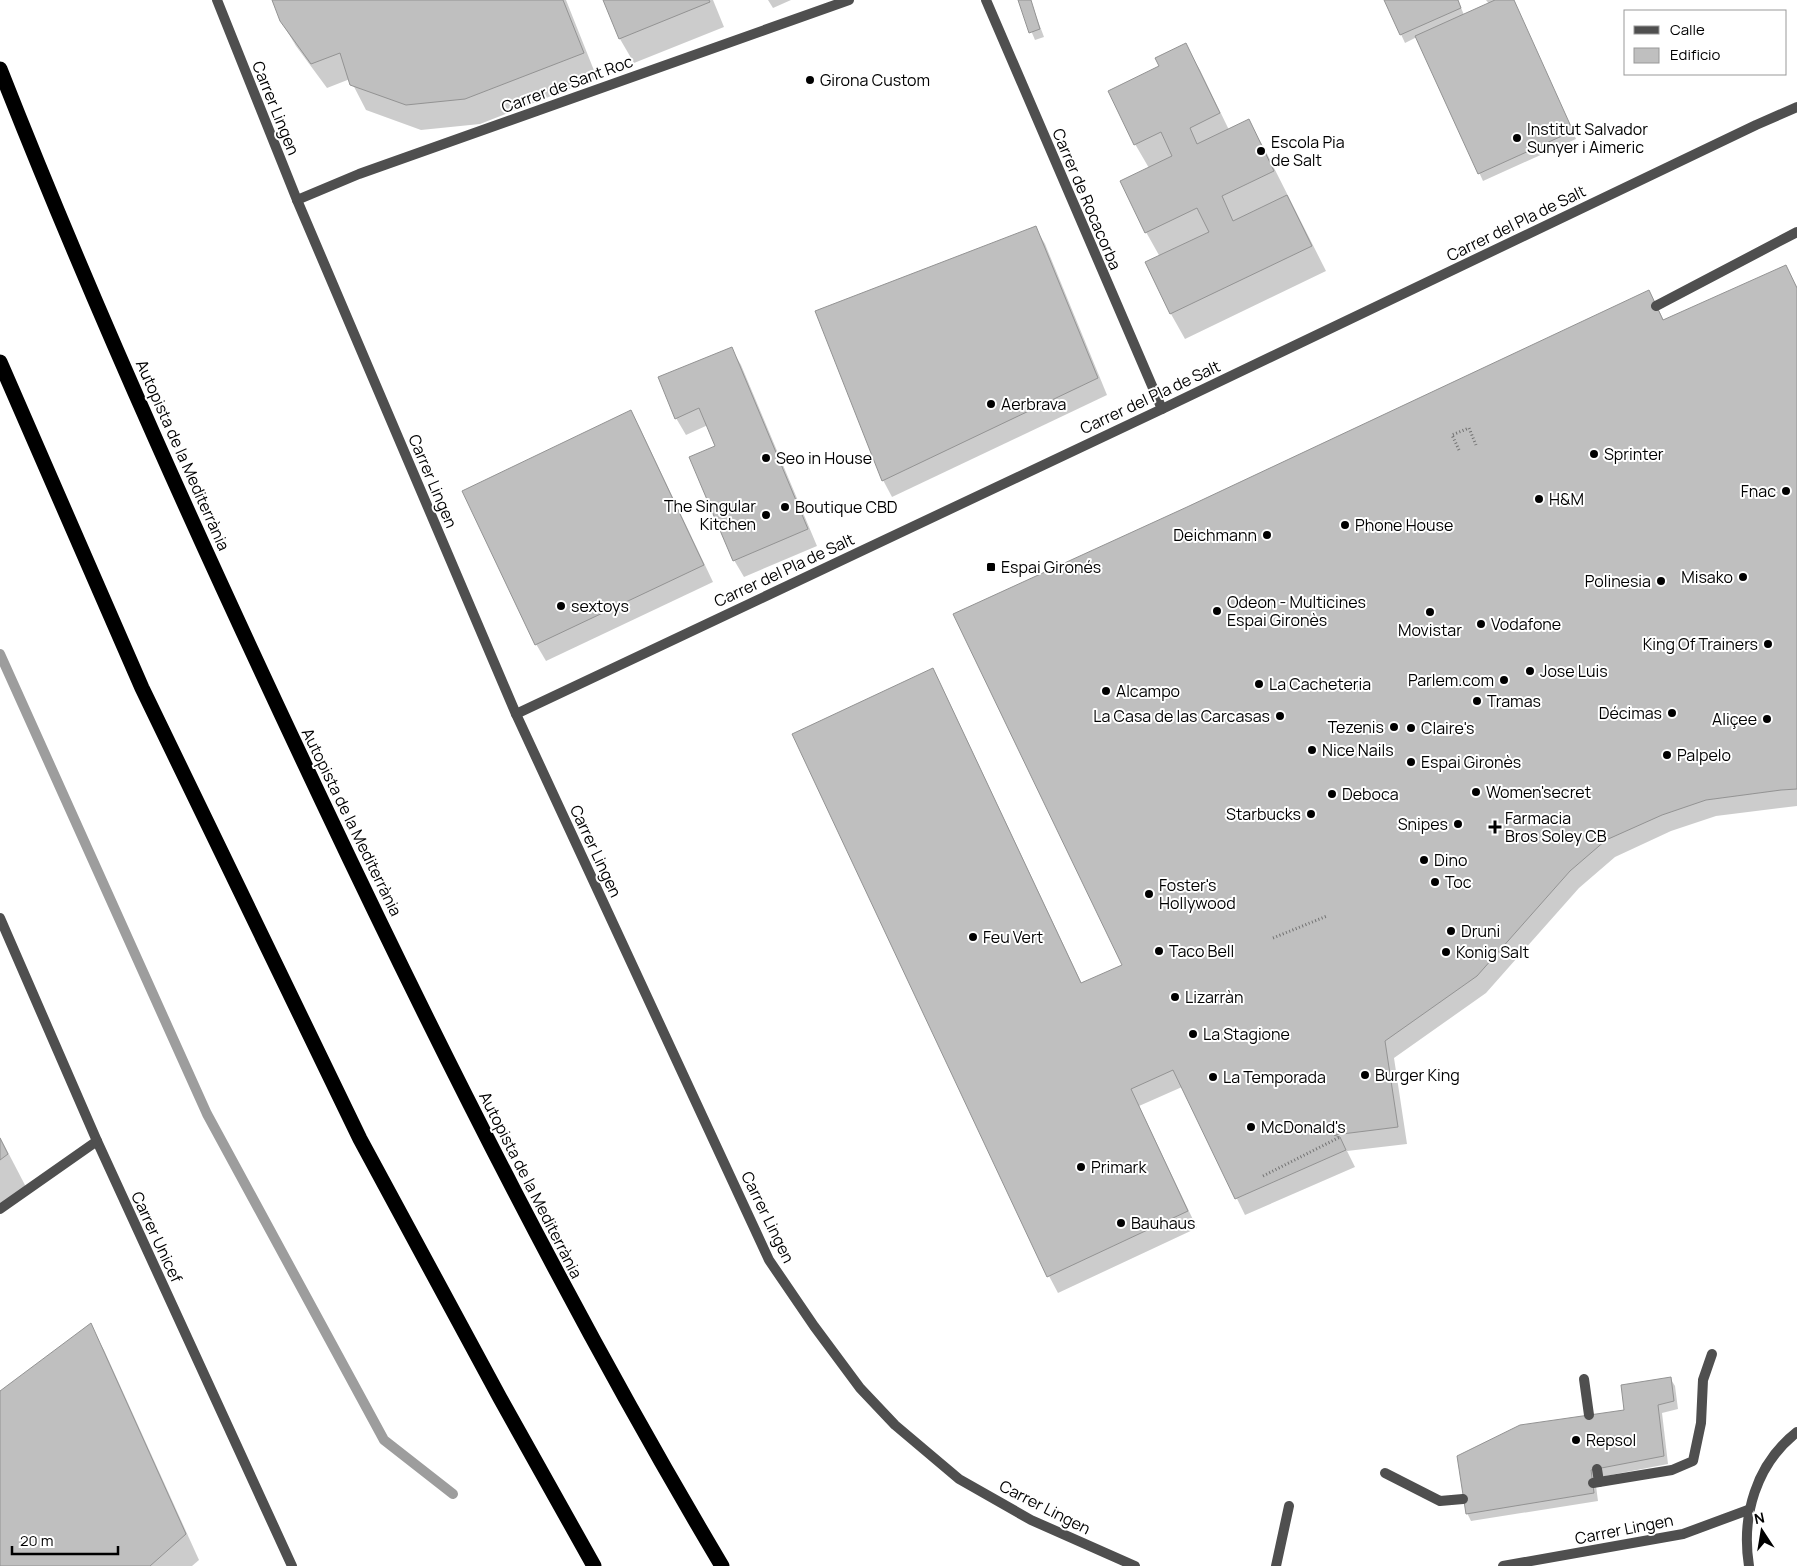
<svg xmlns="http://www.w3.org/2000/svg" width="1797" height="1566" font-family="Manrope,sans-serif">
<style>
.shadow{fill:#0003}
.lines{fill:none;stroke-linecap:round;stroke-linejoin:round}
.stream{stroke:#9d9d9d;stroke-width:10}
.building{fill:#bfbfbf;stroke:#939393}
.path{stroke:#717171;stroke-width:3;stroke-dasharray:1 2.5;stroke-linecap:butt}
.service{stroke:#4f4f4f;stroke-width:10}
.minor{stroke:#4f4f4f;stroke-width:10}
.tertiary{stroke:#4f4f4f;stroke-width:10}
.motorway{stroke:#000;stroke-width:15}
.poi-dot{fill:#000;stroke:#fff;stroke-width:2}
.labels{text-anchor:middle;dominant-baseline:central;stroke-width:4;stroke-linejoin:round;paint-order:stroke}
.poi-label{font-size:16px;fill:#000;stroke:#fff;text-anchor:start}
.street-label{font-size:16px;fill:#000;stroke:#fff}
</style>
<rect width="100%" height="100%" fill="#fff"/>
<!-- shadow -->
<g class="shadow">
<path d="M273 0H566L597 78 480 124 421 130 366 110 350 79 327 88 296 46 281 21Z"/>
<path d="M605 0H713L724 27 634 63 620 39Z"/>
<path d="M768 0H791L773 8Z"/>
<path d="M1018 0H1030L1044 37 1035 40Z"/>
<path d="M1385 0H1458L1464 15 1489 4 1486 0H1513L1576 139 1483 181 1417 37 1405 43Z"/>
<path d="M1185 45 1200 70 1229 130 1248 121 1263 146 1326 271 1185 339 1171 314 1146 263 1160 257 1146 232 1149 168 1135 144 1161 66Z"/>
<path d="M1035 227 1045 244 1107 395 892 497 883 480Z"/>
<path d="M1785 266 1797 287V806L1716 816 1671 831 1615 857 1579 888 1486 993 1394 1058 1407 1144 1347 1151 1355 1167 1245 1215 1182 1087 1139 1106 1197 1228 1058 1293 1049 1276 794 735 932 670 942 687 1082 984 1124 966 1658 308 1664 321Z"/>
<path d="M731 348 741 365 817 546 744 577 734 560 717 447 708 425 686 435 676 418Z"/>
<path d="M631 412 640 428 713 582 546 661 536 644 464 491Z"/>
<path d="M0 1137 26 1187 0 1206Z"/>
<path d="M90 1325 104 1350 199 1560 192 1566H0V1393Z"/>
<path d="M1670 1378 1675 1386 1678 1409 1662 1413 1668 1464 1595 1478 1598 1501 1471 1521 1467 1513 1625 1411Z"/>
</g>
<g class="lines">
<!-- stream -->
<path class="stream" d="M0 654 207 1114 384 1440 453 1494"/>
</g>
<!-- building -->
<g class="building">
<path d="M272 0H563L584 53 465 99 406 105 350 85 340 53 311 64 280 21Z"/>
<path d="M603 0H709L710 2 619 39Z"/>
<path d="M1018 0H1031L1040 29 1029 33Z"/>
<path d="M1384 0H1458L1461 8 1400 35Z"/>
<path d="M1495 0H1514L1573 131 1478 174 1415 36Z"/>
<path d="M1186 43 1220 113 1190 128 1197 144 1249 119 1274 171 1222 196 1233 221 1287 195 1312 246 1170 314 1145 262 1209 232 1197 208 1145 233 1120 181 1172 156 1161 132 1134 145 1108 91 1159 66 1155 58Z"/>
<path d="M1036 226 1098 378 882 481 815 311Z"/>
<path d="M1786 265 1797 288V789L1781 790 1706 800 1662 815 1606 840 1570 871 1477 976 1385 1041 1398 1127 1334 1135 1340 1137 1346 1150 1235 1199 1173 1070 1131 1089 1188 1211 1047 1277 792 734 933 668 1081 983 1122 965 953 614 1187 507 1649 290 1663 320Z"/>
<path d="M732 347 808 529 733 561 689 457 715 446 699 408 675 419 658 377Z"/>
<path d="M631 410 704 565 535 645 462 491Z"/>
<path d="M0 1138 8 1154 0 1160Z"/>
<path d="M91 1323 186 1534 150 1566H0V1391Z"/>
<path d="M1671 1377 1674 1401 1658 1405 1664 1456 1591 1470 1594 1493 1466 1514 1457 1456 1520 1425 1624 1410 1621 1385Z"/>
</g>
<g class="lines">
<!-- path -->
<g class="path">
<path d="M1459 450 1452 435 1469 428 1476 445"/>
<path d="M1273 938 1327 916"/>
<path d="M1263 1176 1340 1137"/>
</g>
<!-- service -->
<g class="service">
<path d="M1656 306 1797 232"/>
<path d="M1584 1379 1589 1415"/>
<path d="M1597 1469 1599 1482"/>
<path d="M1385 1473 1440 1501 1463 1499"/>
<path d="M1593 1483 1672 1470 1693 1461 1701 1423 1703 1380 1712 1354"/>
<path d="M1276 1566 1289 1506"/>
</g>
<!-- minor -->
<g class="minor">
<path d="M217 0 297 200 516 714 769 1260 814 1326 860 1388 895 1425 959 1479 1031 1520 1135 1566"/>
<path d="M986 0 1162 409"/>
<path d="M297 200 359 174 849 0"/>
<path d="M516 714 1162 409 1756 125 1797 107"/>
<path d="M0 918 97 1141 292 1566"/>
<path d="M0 1209 97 1141"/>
<path d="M1503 1566 1683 1534 1748 1510"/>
</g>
<!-- tertiary -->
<path class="tertiary" d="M1749 1566C1741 1516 1756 1464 1797 1432"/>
<!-- motorway -->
<g class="motorway">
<path d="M0 69C98 318 209 562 323 803 446 1063 575 1319 722 1566"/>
<path d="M0 362 142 688 360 1139 500 1398 594 1566"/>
</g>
</g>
<!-- markers -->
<g class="poi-dot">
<circle cx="810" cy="80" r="5"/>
<circle cx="1517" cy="138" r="5"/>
<circle cx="1261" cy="151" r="5"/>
<circle cx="991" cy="404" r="5"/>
<circle cx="1594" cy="454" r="5"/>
<circle cx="766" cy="458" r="5"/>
<circle cx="1786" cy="491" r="5"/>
<circle cx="1539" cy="499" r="5"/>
<circle cx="785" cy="507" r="5"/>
<circle cx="766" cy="515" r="5"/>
<circle cx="1345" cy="525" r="5"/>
<circle cx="1267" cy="535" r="5"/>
<rect x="986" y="562" width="10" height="10" rx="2.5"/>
<circle cx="1743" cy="577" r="5"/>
<circle cx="1661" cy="581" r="5"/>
<circle cx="561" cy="606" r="5"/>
<circle cx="1217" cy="611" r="5"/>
<circle cx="1430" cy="612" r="5"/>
<circle cx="1481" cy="624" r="5"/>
<circle cx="1768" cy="644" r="5"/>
<circle cx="1530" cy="671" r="5"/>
<circle cx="1504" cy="680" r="5"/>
<circle cx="1259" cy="684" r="5"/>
<circle cx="1106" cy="691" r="5"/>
<circle cx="1477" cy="701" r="5"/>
<circle cx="1672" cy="713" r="5"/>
<circle cx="1280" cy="716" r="5"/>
<circle cx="1767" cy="719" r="5"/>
<circle cx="1394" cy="727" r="5"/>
<circle cx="1411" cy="728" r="5"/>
<circle cx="1312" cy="750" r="5"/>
<circle cx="1667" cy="755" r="5"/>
<circle cx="1411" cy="762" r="5"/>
<circle cx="1476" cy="792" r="5"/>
<circle cx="1332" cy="794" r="5"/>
<circle cx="1311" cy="814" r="5"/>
<circle cx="1458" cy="824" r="5"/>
<path d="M1492.5 819.5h5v5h5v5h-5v5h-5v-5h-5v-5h5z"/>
<circle cx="1424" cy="860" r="5"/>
<circle cx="1435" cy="882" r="5"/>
<circle cx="1149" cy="894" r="5"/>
<circle cx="1451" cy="931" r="5"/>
<circle cx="973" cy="937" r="5"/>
<circle cx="1159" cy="951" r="5"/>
<circle cx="1446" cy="952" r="5"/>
<circle cx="1175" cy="997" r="5"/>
<circle cx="1193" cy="1034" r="5"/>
<circle cx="1365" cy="1075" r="5"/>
<circle cx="1213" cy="1077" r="5"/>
<circle cx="1251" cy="1127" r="5"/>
<circle cx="1081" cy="1167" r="5"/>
<circle cx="1121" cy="1223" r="5"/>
<circle cx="1576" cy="1440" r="5"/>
</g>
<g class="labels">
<!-- poi labels -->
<g class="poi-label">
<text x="820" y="80">Girona Custom</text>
<text x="1527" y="129">Institut Salvador<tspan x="1527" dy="18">Sunyer i Aimeric</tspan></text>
<text x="1271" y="142">Escola Pia<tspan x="1271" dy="18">de Salt</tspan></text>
<text x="1001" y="404">Aerbrava</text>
<text x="1604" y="454">Sprinter</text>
<text x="776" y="458">Seo in House</text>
<text x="1776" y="491" text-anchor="end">Fnac</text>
<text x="1549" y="499">H&amp;M</text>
<text x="756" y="506" text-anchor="end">The Singular<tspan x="756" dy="18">Kitchen</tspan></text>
<text x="795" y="507">Boutique CBD</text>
<text x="1355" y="525">Phone House</text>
<text x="1257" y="535" text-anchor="end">Deichmann</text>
<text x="1001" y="567">Espai Gironés</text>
<text x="1733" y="577" text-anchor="end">Misako</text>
<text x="1651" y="581" text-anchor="end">Polinesia</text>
<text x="1227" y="602">Odeon - Multicines<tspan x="1227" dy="18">Espai Gironès</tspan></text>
<text x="571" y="606">sextoys</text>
<text x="1491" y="624">Vodafone</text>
<text x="1430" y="630" text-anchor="middle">Movistar</text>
<text x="1758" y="644" text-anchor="end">King Of Trainers</text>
<text x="1540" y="671">Jose Luis</text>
<text x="1494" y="680" text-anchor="end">Parlem.com</text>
<text x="1269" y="684">La Cacheteria</text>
<text x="1116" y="691">Alcampo</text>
<text x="1487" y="701">Tramas</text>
<text x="1662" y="713" text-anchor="end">Décimas</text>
<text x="1270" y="716" text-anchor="end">La Casa de las Carcasas</text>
<text x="1757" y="719" text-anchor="end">Aliçee</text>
<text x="1384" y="727" text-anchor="end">Tezenis</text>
<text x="1421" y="728">Claire's</text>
<text x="1322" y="750">Nice Nails</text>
<text x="1677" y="755">Palpelo</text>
<text x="1421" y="762">Espai Gironès</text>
<text x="1486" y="792">Women'secret</text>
<text x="1342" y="794">Deboca</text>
<text x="1301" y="814" text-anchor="end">Starbucks</text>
<text x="1505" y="818">Farmacia<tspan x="1505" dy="18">Bros Soley CB</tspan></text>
<text x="1448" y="824" text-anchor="end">Snipes</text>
<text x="1434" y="860">Dino</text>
<text x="1445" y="882">Toc</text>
<text x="1159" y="885">Foster's<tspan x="1159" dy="18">Hollywood</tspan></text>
<text x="1461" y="931">Druni</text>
<text x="983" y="937">Feu Vert</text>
<text x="1169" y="951">Taco Bell</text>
<text x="1456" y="952">Konig Salt</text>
<text x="1185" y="997">Lizarràn</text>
<text x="1203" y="1034">La Stagione</text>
<text x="1375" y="1075">Burger King</text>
<text x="1223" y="1077">La Temporada</text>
<text x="1261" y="1127">McDonald's</text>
<text x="1091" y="1167">Primark</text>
<text x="1131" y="1223">Bauhaus</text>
<text x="1586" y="1440">Repsol</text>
</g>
<!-- street labels -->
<g class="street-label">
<text transform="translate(567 84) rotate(-20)">Carrer de Sant Roc</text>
<text transform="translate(276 108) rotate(68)">Carrer Lingen</text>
<text transform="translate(1087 199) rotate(67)">Carrer de Rocacorba</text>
<text transform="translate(1516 223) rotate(-26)">Carrer del Pla de Salt</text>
<text transform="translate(1150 397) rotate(-25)">Carrer del Pla de Salt</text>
<text transform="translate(183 455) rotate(66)">Autopista de la Mediterrània</text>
<text transform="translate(433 481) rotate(67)">Carrer Lingen</text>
<text transform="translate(784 570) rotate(-25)">Carrer del Pla de Salt</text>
<text transform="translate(352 822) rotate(64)">Autopista de la Mediterrània</text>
<text transform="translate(596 851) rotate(65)">Carrer Lingen</text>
<text transform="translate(531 1185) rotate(63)">Autopista de la Mediterrània</text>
<text transform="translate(768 1217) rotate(64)">Carrer Lingen</text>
<text transform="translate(157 1237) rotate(65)">Carrer Unicef</text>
<text transform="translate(1045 1507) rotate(27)">Carrer Lingen</text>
<text transform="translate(1624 1529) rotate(-11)">Carrer Lingen</text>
</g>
</g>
<!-- legend -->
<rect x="1624" y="10" width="162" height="65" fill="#ffffff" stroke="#999999"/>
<rect x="1634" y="26" width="25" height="8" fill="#4f4f4f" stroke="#999999"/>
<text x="1670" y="35" font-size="15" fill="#000000">Calle</text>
<rect x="1634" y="48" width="25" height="15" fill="#bfbfbf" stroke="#999999"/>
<text x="1670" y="60" font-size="15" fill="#000000">Edificio</text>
<!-- north arrow -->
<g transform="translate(1762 1531) rotate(348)" stroke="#ffffff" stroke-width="4" paint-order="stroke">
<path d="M0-4L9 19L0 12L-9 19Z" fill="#000000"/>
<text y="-8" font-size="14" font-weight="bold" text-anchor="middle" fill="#000000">N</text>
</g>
<!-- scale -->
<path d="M12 1546v8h106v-8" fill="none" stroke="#000000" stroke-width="2.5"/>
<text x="20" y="1546" font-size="15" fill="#000000" stroke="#ffffff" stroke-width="4" paint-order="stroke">20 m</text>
</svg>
